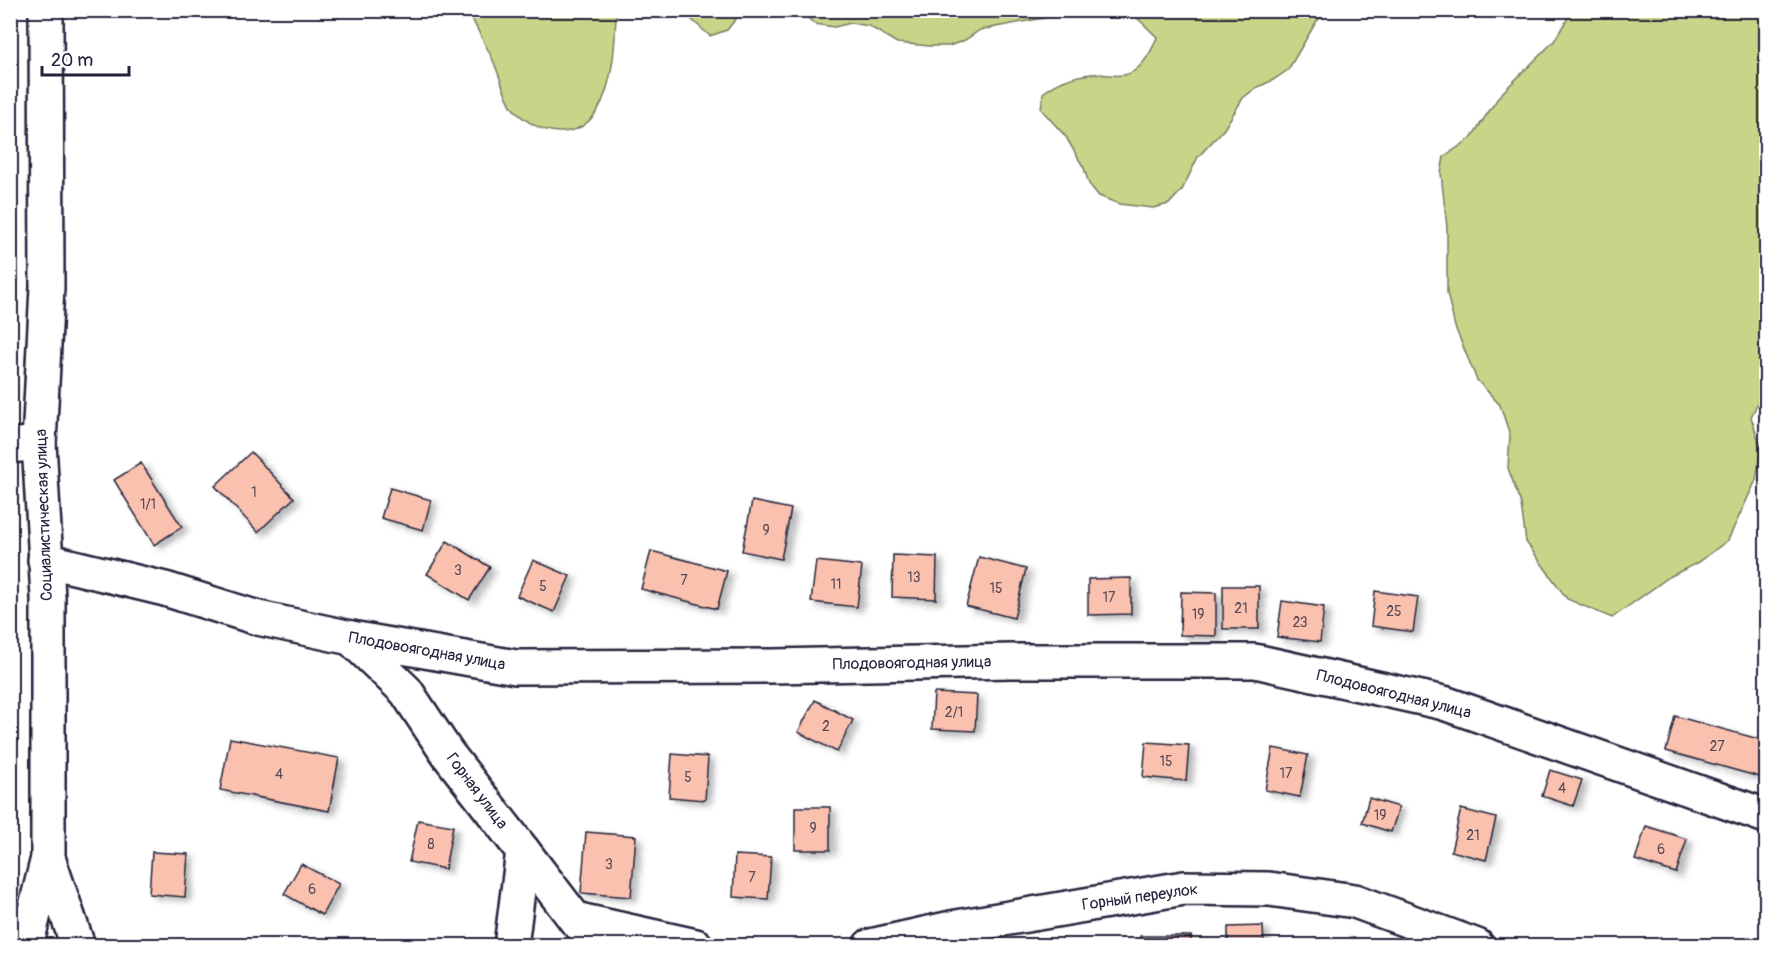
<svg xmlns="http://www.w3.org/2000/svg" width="1777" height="956" font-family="Pangolin,sans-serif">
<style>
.green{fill:#c9d488;stroke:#767b62;stroke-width:1.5}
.building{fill:#fac1af;stroke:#22223b;stroke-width:1.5;filter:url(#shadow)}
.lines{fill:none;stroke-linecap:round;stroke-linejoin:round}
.minor-casing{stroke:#22223b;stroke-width:38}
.major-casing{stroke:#22223b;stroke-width:38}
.minor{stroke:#fff;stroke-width:33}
.major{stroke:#fff;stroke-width:33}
.labels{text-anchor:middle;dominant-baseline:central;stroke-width:4.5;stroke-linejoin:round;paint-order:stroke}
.number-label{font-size:14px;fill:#584a58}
.street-label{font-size:16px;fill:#22223b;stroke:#fff}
</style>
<defs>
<filter id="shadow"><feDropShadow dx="6" dy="4" stdDeviation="3" flood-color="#0004"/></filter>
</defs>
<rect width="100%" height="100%" fill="#fff"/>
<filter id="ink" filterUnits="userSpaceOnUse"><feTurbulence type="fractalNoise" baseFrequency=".0167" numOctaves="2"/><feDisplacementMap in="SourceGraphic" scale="12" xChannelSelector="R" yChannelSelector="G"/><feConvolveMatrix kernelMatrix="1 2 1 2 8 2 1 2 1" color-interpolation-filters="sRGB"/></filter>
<g filter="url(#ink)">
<!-- green -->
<g class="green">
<path d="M469 11H616C615 51 613 142 551 131 538 129 520 118 512 107 503 92 499 72 491 56 484 41 475 27 469 11Z"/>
<path d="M682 11H742L727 30 710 36Z"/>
<path d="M799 11H1081L980 30 965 40 949 46H930L897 43 869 26 851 23 834 27 815 24Z"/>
<path d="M1130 11H1328L1316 22 1288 70 1273 80 1256 88 1243 98 1224 129 1198 157 1182 190 1169 204 1153 208 1119 204 1099 196 1089 184 1084 168 1066 137 1041 109 1043 93C1057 82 1073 76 1091 74 1102 73 1113 77 1124 75 1141 72 1152 51 1157 37Z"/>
<path d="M1572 11H1766V385L1751 417 1761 448 1756 480 1728 540 1699 562 1669 577 1612 618 1567 599 1526 542 1521 504 1508 468 1510 435 1500 405 1477 380 1455 327 1447 293V228L1441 173 1444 157 1471 138 1500 95 1554 41Z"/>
</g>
<!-- building -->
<g class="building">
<path d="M251 452 294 498 258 532 215 486Z"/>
<path d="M141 463 182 527 154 545 114 480Z"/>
<path d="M390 488 431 500 423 530 381 518Z"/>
<path d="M752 501 791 509 781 559 742 551Z"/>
<path d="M447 541 490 567 469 600 427 574Z"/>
<path d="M651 551 727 571 717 609 641 589Z"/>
<path d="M893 555 937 557 936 599 892 597Z"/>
<path d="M979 557 1026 569 1014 618 966 606Z"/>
<path d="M533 560 570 576 554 612 517 596Z"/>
<path d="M816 561 862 566 857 607 811 602Z"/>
<path d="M1131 578V614L1088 615V579Z"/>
<rect x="1223" y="586" width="36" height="43"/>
<path d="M1375 591 1418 597 1413 632 1371 626Z"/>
<path d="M1181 592 1216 593V636L1180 635Z"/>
<path d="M1282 601 1324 607 1320 642 1277 637Z"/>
<path d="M934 693 977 695 975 731 932 729Z"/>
<path d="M815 700 853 720 837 752 798 732Z"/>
<path d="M1675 716 1766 741V752L1760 777 1666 751Z"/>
<path d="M230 738 339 758 329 811 220 790Z"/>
<path d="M1146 742 1189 745 1186 781 1143 777Z"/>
<path d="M1273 748 1308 755 1300 797 1265 790Z"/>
<path d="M672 754 708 757 705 800 669 797Z"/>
<path d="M1550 770 1582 780 1573 806 1542 796Z"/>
<path d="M1369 798 1399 807 1391 832 1362 823Z"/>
<rect x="795" y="807" width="35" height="43"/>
<path d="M1461 809 1496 818 1486 860 1451 851Z"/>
<path d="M418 820 453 826 445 869 409 862Z"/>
<path d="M1646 826 1687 839 1676 873 1635 860Z"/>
<path d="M586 832 636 836 631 897 581 893Z"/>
<path d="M152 852 188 854 185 897 149 894Z"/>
<path d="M735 855 771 857 768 899 733 897Z"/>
<path d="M301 864 339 884 322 915 284 894Z"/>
<path d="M1263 926 1264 946H1228V927Z"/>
<path d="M1405 928 1438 946H1402Z"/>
<rect x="1140" y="936" width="51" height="10"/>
<rect x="939" y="943" width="43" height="3"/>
<path d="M1080 943V946H1038V944Z"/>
</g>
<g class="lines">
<!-- minor casing -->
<g class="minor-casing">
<g id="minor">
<path d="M10 446 39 443"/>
<path d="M45 560 165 589 258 618 351 638 516 667 773 666 1012 661H1255L1444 703 1766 816"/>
<path d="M351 638 406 691 447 753 523 851 575 919 602 946"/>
<path d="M48 858 78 946"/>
<path d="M575 919 696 946"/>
<path d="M511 946 523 851"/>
<path d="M870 946 951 928 1184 888 1269 889 1355 901 1477 946"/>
</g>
</g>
<!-- major casing -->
<g class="major-casing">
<path id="major" d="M26 946 48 858V597L39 443 47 287 46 10"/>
</g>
<!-- minor -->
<use href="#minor" class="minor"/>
<!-- major -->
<use href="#major" class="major"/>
</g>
</g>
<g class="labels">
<!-- number labels -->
<g class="number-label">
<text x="254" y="492">1</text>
<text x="148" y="504">1/1</text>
<text x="766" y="530">9</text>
<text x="458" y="570">3</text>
<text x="914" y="577">13</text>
<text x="684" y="580">7</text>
<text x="836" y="584">11</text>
<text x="543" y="586">5</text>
<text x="996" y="588">15</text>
<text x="1109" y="597">17</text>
<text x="1241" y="608">21</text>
<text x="1394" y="611">25</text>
<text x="1198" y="614">19</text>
<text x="1300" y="622">23</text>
<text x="954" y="712">2/1</text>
<text x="826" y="726">2</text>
<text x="1717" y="746">27</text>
<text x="1166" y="761">15</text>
<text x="1286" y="773">17</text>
<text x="279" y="774">4</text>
<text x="688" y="777">5</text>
<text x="1562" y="788">4</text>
<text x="1380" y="815">19</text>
<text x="813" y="828">9</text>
<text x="1473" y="835">21</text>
<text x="431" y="844">8</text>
<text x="1661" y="849">6</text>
<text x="609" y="864">3</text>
<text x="752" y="877">7</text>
<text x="312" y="889">6</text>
</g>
<!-- street labels -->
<g class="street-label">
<text transform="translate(44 515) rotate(-92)">Социалистическая улица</text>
<text transform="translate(427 651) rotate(10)">Плодовоягодная улица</text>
<text transform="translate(912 663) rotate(-1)">Плодовоягодная улица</text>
<text transform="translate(1394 694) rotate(14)">Плодовоягодная улица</text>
<text transform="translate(477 791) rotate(53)">Горная улица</text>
<text transform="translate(1140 897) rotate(-8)">Горный переулок</text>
</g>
</g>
<!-- margin -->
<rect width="1777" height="956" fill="none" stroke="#fff" stroke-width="36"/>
<rect x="18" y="18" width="1741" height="920" fill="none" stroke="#22223b" stroke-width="2" filter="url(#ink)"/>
<!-- scale -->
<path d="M42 66v9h87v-9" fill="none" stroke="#22223b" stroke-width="3"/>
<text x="51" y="66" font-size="18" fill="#22223b" stroke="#ffffff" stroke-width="4.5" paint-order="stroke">20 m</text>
</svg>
